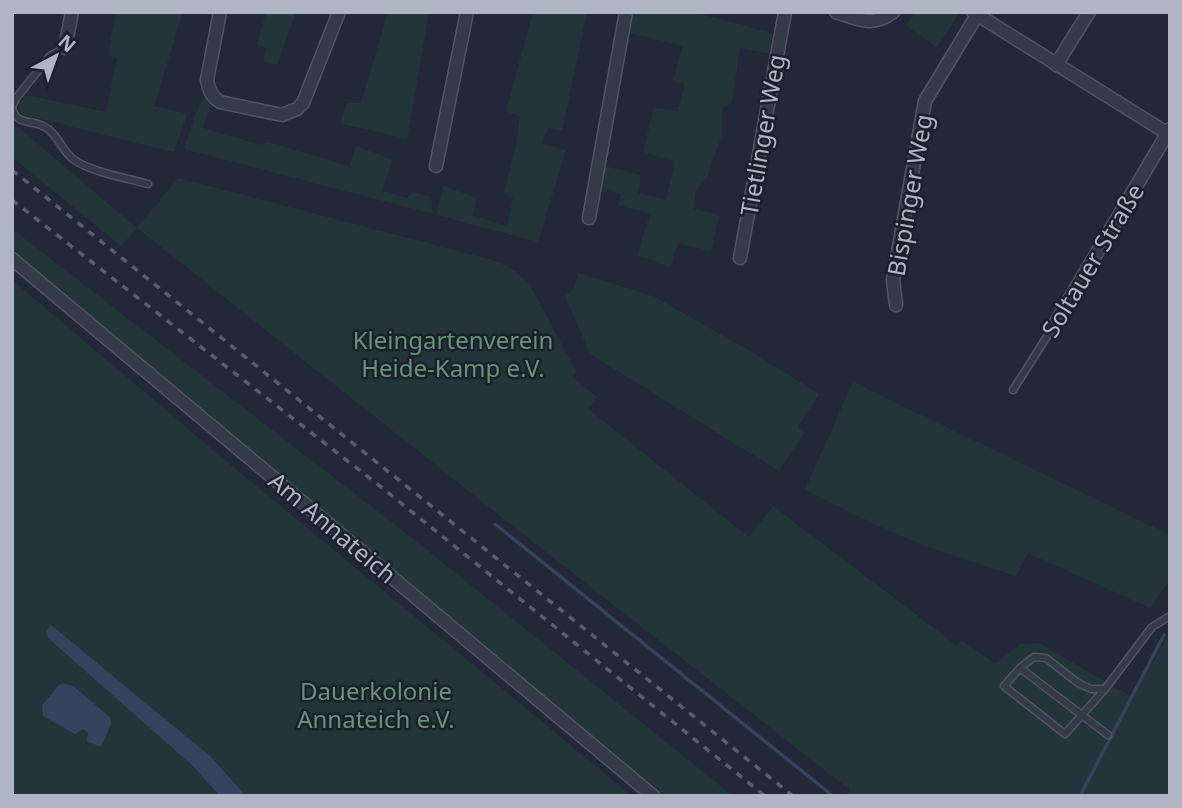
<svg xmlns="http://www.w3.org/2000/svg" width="1182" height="808" font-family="'Noto Sans',sans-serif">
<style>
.green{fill:#243539}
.water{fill:#36425e}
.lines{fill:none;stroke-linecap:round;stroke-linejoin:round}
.stream{stroke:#36425e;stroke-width:3.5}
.lane-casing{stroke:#505562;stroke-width:9}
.street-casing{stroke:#505562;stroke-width:15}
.lane{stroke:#353a48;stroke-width:6}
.street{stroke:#353a48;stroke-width:12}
.rail{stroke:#575e6f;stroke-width:3.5;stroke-dasharray:7 7;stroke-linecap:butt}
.labels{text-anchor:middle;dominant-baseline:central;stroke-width:5;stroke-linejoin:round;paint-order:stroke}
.street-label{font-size:24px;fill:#b0b5c4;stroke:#1a202c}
.park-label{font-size:24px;fill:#689377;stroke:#1a202c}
</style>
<rect width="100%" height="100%" fill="#222837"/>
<!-- green -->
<g class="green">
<path d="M116 12H183L154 106 187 114 174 152 21 114 19 105 26 95 106 112 117 58 108 55Z"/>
<path d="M266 12H296L277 65 263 61 267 48 257 45Z"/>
<path d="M388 12H429L407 139 340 123 347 103H361Z"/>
<path d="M533 12H587L562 131 548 128 541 144 566 150 538 242 437 215 443 186 477 198 473 216 507 226 513 198 504 194 515 150 520 117 506 111Z"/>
<path d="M634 12H693L772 33 770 54 740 48 732 102 722 109V135L707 177 696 190 694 209 719 215 711 251 678 243 670 267 637 255 650 214 618 205 621 194 602 188 604 166 641 175 638 193 666 200 675 161 643 152 654 108 678 111 685 84 673 80 683 46 628 33Z"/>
<path d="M915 12H954L958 15 937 47 906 26Z"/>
<path d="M205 94 212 101 203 128 262 145 267 142 349 166 356 146 393 160 382 191 407 198 413 192 431 197 433 214 184 149 194 118Z"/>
<path d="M12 122 137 228 178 178 496 261 515 271 530 285 576 371 572 377 597 397 588 409 749 537 773 506 956 645 962 641 995 664 1020 644 1039 643 1132 697 1168 636 1170 637V796H848L847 795 850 790 500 516 137 228 121 246 12 157Z"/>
<path d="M12 229 416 541 733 796H664L12 253Z"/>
<path d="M578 273 655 297 757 355 819 394 798 427 804 433 779 471 590 354 565 296 574 289Z"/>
<path d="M12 280 220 456 632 796H12Z"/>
<path d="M853 382 1170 535V578L1168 583 1150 608 1028 553 1016 576 939 551 889 531 805 490Z"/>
</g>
<!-- water -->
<g class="water">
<path d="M51 625 211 757 246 796H220L193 766 48 638 47 631Z"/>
<path d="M63 683 73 686 110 717 111 724 101 747 87 741 88 733 83 729 75 734 43 716 42 705 59 685Z"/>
</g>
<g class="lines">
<!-- stream -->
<g class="stream">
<path d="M495 524 833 796"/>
<path d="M1080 796 1164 635"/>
</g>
<!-- lane casing -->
<g class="lane-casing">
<g id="lane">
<path d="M12 106 17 97 50 56 65 48"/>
<path d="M12 108C16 125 31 120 43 126 58 133 61 150 73 159 90 172 127 178 148 184"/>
<path d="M1013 390 1053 327"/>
<path d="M1020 668 1108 735"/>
<path d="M1105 689H1091L1078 683 1046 658 1034 657 1020 668 1004 686 1065 734 1105 689 1152 627 1170 616"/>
</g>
</g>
<!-- street casing -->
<g class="street-casing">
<g id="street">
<path d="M220 12 207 80C209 90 211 96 220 102L282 115 297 109 303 103 339 12"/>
<path d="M836 12C858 19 872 28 893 12"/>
<path d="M973 12 1170 135"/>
<path d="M65 48 72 12"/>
<path d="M1056 65 1089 12"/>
<path d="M436 166 467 12"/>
<path d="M589 218 626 12"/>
<path d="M740 258 785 12"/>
<path d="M12 259 653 796"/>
<path d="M896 305 893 280 925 101 977 15"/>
<path d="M1053 327 1170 129"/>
</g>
</g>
<!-- lane -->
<use href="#lane" class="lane"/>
<!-- street -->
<use href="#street" class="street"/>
<!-- rail -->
<g class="rail">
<path d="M12 170 793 796"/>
<path d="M12 200 376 483 765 796"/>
</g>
</g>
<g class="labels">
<!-- street labels -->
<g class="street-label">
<text transform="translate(762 135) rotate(-80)">Tietlinger Weg</text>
<text transform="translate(909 195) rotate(-80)">Bispinger Weg</text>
<text transform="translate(1092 260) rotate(-59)">Soltauer Straße</text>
<text transform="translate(333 527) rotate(40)">Am Annateich</text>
</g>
<!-- park labels -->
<g class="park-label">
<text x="453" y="339">Kleingartenverein<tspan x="453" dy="28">Heide-Kamp e.V.</tspan></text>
<text x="376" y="690">Dauerkolonie<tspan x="376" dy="28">Annateich e.V.</tspan></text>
</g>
</g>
<!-- border -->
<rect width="1182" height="808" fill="none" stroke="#b0b5c4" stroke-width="28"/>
<!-- north arrow -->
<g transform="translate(56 56) rotate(41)" stroke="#1a202c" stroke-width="5" paint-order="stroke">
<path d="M0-5L12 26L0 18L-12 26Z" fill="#b0b5c4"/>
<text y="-10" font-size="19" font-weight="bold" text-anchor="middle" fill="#b0b5c4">N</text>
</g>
</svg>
